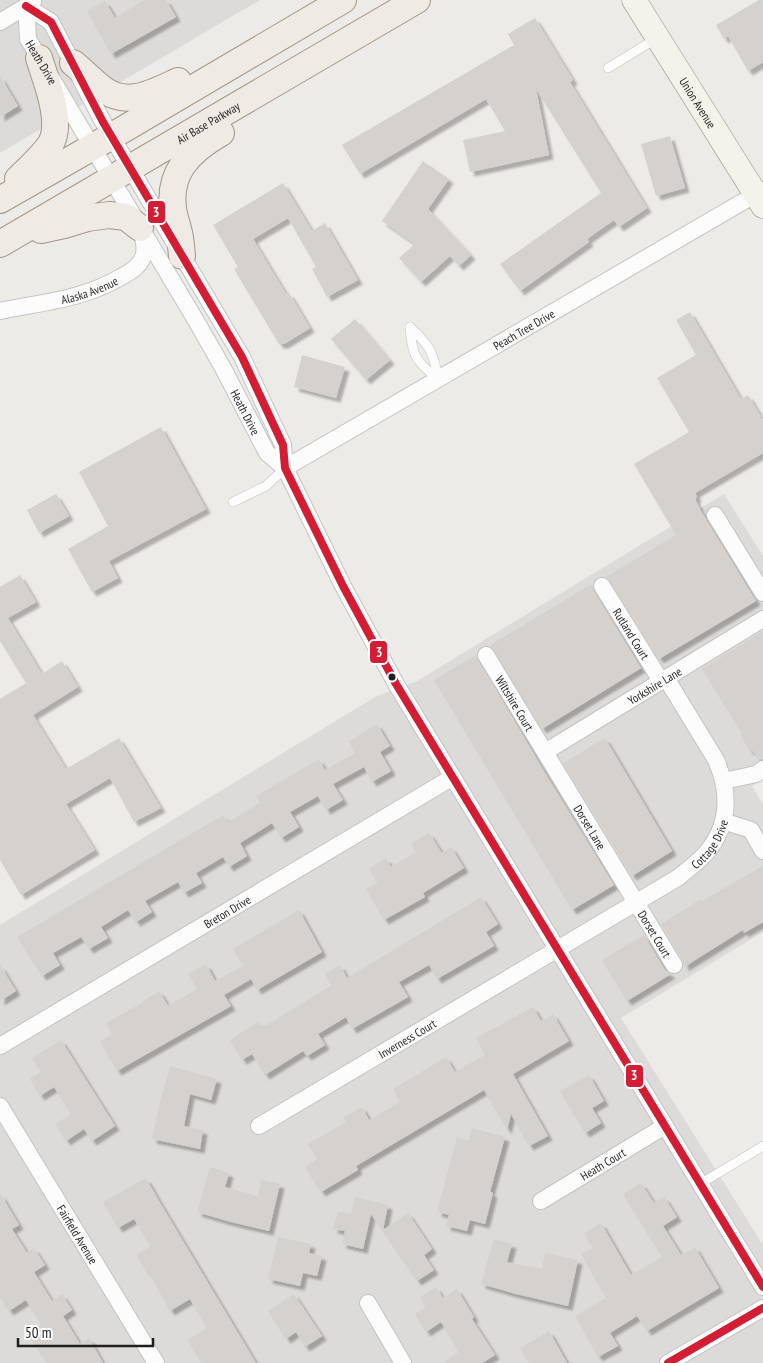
<svg xmlns="http://www.w3.org/2000/svg" width="763" height="1363" font-family="'PT Sans Narrow',sans-serif">
<style>
.residential{fill:#dcdbd9}
.building{fill:#d4d1ce;filter:url(#shadow)}
.lines{fill:none;stroke-linecap:round;stroke-linejoin:round}
.lane-casing{stroke:#c4c3c2;stroke-width:10}
.street-casing{stroke:#c4c3c2;stroke-width:18}
.secondary-casing{stroke:#989680;stroke-width:25}
.primary-casing{stroke:#a39584;stroke-width:28}
.lane{stroke:#fcfcfc;stroke-width:9}
.street{stroke:#fcfcfc;stroke-width:16}
.secondary{stroke:#f4f3eb;stroke-width:24}
.primary{stroke:#f0eae5;stroke-width:26}
.bus-1-casing{stroke:#fff;stroke-width:11}
.bus-1{stroke:#d41c33;stroke-width:8}
.bus-dot{fill:#1f1f1f;stroke:#fff;stroke-width:2}
.labels{text-anchor:middle;dominant-baseline:central;stroke-width:4;stroke-linejoin:round;paint-order:stroke}
.street-label{font-size:12px;fill:#1f1f1f;stroke:#fff}
.line-badge{stroke:#fff;stroke-width:2}
.badge-label{font-size:14px;text-anchor:middle;font-weight:bold;fill:#fff}
</style>
<defs>
<filter id="shadow"><feDropShadow dx="4.5" dy="4.5" stdDeviation="1" flood-color="#0004"/></filter>
</defs>
<rect width="100%" height="100%" fill="#edebe8"/>
<!-- residential -->
<g class="residential">
<path d="M0 0H260L0 153Z"/>
<path d="M724 494 763 556V779L752 786 763 805V932L621 1018 763 1245V1363H0V925L375 697 417 681Z"/>
</g>
<!-- building -->
<g class="building">
<path d="M144 0H166L176 17 111 54 87 11 105 1 115 18Z"/>
<path d="M759 0H763V62L748 71 728 36 724 39 716 25Z"/>
<path d="M535 18 573 80 570 82 647 208 619 227 614 220 587 239 589 242 520 291 500 264 601 193 536 89 549 155 470 172 463 140 505 131 486 99 360 174 342 145 514 45 508 34Z"/>
<path d="M0 76 18 106 0 117Z"/>
<path d="M670 136 685 188 656 196 641 144Z"/>
<path d="M423 161 449 179 428 209 471 255 459 266 450 256 421 282 399 258 415 244 382 221Z"/>
<path d="M283 183 312 231 325 223 358 280 327 297 312 269 316 267 288 218 253 239 286 294 289 293 310 328 284 344H279L234 269 238 267 213 225Z"/>
<path d="M690 312 741 399 748 395 763 420V453L695 493 697 497 695 499 701 511 756 601 659 659 610 581 606 577 676 535 634 464 689 432 657 378 696 355 676 320Z"/>
<path d="M355 319 390 360 366 380 331 339Z"/>
<path d="M302 355 345 367 336 398 294 387Z"/>
<path d="M161 427 206 509 109 561 118 578 92 592 68 549 108 526 79 472Z"/>
<path d="M56 494 69 516 39 533 27 510Z"/>
<path d="M20 575 36 602 8 618 42 674 62 661 78 687 33 715 66 769 119 738 161 808 134 822 110 778 66 804 95 850 21 895 0 860V699L26 683 0 641V587Z"/>
<path d="M590 585H592L594 591 641 668 542 729 491 647 492 644Z"/>
<path d="M763 631V759L759 760 752 750 750 751 740 734 742 733 702 669Z"/>
<path d="M476 655 545 773 614 885 572 910 434 680Z"/>
<path d="M377 724 390 746 380 752 391 771 372 782 364 767 333 784 343 800 326 810 318 796 290 812 299 827 281 838 272 823 240 843 247 856 229 867 223 857 196 873 202 883 184 893 178 882 145 901 152 912 136 922 128 910 101 927 108 938 89 949 81 937 53 953 60 965 42 976 17 937 223 815 228 822 260 803 256 796 319 759 325 770 355 753 349 741Z"/>
<path d="M605 738 672 851 632 876 563 763Z"/>
<path d="M429 833 442 853 451 847 464 868 423 893 425 897 384 920 366 889 378 883 369 868 386 858 391 867 416 852 411 844Z"/>
<path d="M763 866V922L744 933 743 930 684 967 683 960 661 924 701 899 702 901Z"/>
<path d="M481 897 498 924 486 932 494 946 437 979 429 965 399 982 408 997 352 1029 346 1017 318 1034 325 1045 307 1056 303 1051 265 1075 252 1054 242 1060 230 1040 258 1022 262 1028 332 985 325 974 340 965 347 978Z"/>
<path d="M299 910 322 952 257 990 251 979 224 995 231 1006 117 1071 100 1041 112 1034 106 1023 142 1003V1002L159 991 168 1006 197 989 188 974 206 964 215 981 243 966 233 949Z"/>
<path d="M644 935 665 970 671 974 627 1001 602 960Z"/>
<path d="M0 965 16 991 0 1001Z"/>
<path d="M533 1007 541 1021 553 1014 569 1041 513 1074 548 1136 529 1146 511 1114 507 1130 484 1090 356 1166 358 1170 321 1192 305 1167 317 1159 308 1144 346 1122 343 1118 362 1107 369 1120 400 1102 393 1089 446 1057 455 1072 485 1055 476 1038Z"/>
<path d="M61 1040 115 1126 92 1141 84 1129 66 1141 55 1124 71 1114 54 1087 40 1096 30 1079 41 1072 32 1058Z"/>
<path d="M170 1066 217 1079 211 1100 190 1094 184 1126 203 1130 200 1149 152 1139 159 1106Z"/>
<path d="M589 1075 604 1101 592 1108 601 1123 585 1133 560 1091Z"/>
<path d="M472 1128 505 1137 490 1192 493 1193 485 1224 470 1220 467 1231 446 1226 449 1215 437 1212 457 1137 469 1141Z"/>
<path d="M210 1167 229 1173 225 1187 258 1196 261 1180 280 1184 269 1231 227 1221 197 1212Z"/>
<path d="M146 1178 159 1201 256 1363H201L188 1340 207 1328 190 1299 170 1311 148 1271 147 1272 136 1255 151 1246 134 1219 118 1228 103 1202Z"/>
<path d="M641 1183 654 1203 664 1197 677 1217 663 1226 681 1255 695 1247 719 1288 647 1331 637 1316 610 1333 618 1346 598 1357 575 1316 606 1298 581 1254 593 1248 584 1233 601 1223 631 1275 662 1257 623 1194Z"/>
<path d="M0 1193 19 1225 12 1229 27 1253 34 1248 45 1265 34 1272 52 1301 62 1294 72 1310 63 1316 80 1344 89 1338 103 1363H46L28 1333 41 1325 26 1300 9 1311 0 1297Z"/>
<path d="M355 1197 388 1205 383 1230 408 1213 432 1249 424 1255 434 1270 417 1281 371 1214 363 1249 342 1244 345 1231 333 1229 338 1211 351 1214Z"/>
<path d="M278 1237 311 1244 309 1253 322 1256 317 1276 303 1273 300 1286 268 1279Z"/>
<path d="M494 1239 512 1244 507 1262 542 1269 545 1253 578 1260 568 1306 516 1294 481 1284Z"/>
<path d="M436 1287 443 1298 457 1289 474 1317 472 1319 495 1355 482 1363H442L459 1352 441 1322 426 1332 415 1314 426 1307 420 1297Z"/>
<path d="M294 1294 322 1336 305 1347 296 1332 286 1339 268 1311Z"/>
<path d="M549 1331 567 1363H529L520 1348Z"/>
</g>
<g class="lines">
<!-- lane casing -->
<g class="lane-casing">
<g id="lane">
<path d="M608 68 657 38"/>
<path d="M410 327C412 355 415 361 438 379"/>
<path d="M410 327C429 345 434 352 438 379"/>
<path d="M233 502 266 486 285 468"/>
<path d="M700 1184 763 1146"/>
</g>
</g>
<!-- street casing -->
<g class="street-casing">
<g id="street">
<path d="M26 6 51 22 103 122 242 357 283 445 285 468 343 586 396 684 763 1287"/>
<path id="s1" d="M26 6 28 39 195 319 223 368 267 453 285 468"/>
<path d="M0 22 33 2"/>
<path id="s2" d="M0 311C42 302 82 300 121 277 129 273 140 266 143 257 146 250 144 241 142 234"/>
<path id="s3" d="M285 468 763 190"/>
<path d="M715 515 763 593"/>
<path id="s4" d="M602 586 661 681"/>
<path id="s5" d="M486 655 674 965"/>
<path id="s6" d="M545 752 763 619"/>
<path d="M724 781 756 774 763 769"/>
<path d="M723 821 751 830 763 851"/>
<path id="s7" d="M0 1046 453 777"/>
<path id="s8" d="M0 1106 156 1363"/>
<path id="s9" d="M259 1126 679 877C689 868 702 860 710 848 730 821 729 790 716 760L666 678"/>
<path id="s10" d="M541 1201 665 1126"/>
<path d="M368 1303 403 1363"/>
<path d="M668 1363 763 1308"/>
</g>
</g>
<!-- secondary casing -->
<g class="secondary-casing">
<g id="secondary">
<path id="s11" d="M634 0 763 206"/>
</g>
</g>
<!-- primary casing -->
<g class="primary-casing">
<g id="primary">
<path d="M73 63C82 70 90 79 99 86 125 109 152 93 178 81"/>
<path d="M18 179C29 168 41 158 50 145 64 123 46 81 39 58"/>
<path d="M0 200 124 129 343 0"/>
<path d="M41 230 64 225 87 218 109 215 126 217 140 228"/>
<path id="s12" d="M0 244 417 0"/>
<path d="M182 256C181 247 181 238 178 229 177 224 175 219 174 214 166 174 189 151 221 133"/>
</g>
</g>
<!-- lane -->
<use href="#lane" class="lane"/>
<!-- street -->
<use href="#street" class="street"/>
<!-- secondary -->
<use href="#secondary" class="secondary"/>
<!-- primary -->
<use href="#primary" class="primary"/>
<!-- bus-1 casing -->
<g class="bus-1-casing">
<g id="bus-1">
<path d="M26 6 51 22 103 122 242 357 283 445 285 468 343 586 396 684 763 1287"/>
<path d="M668 1363 763 1308"/>
</g>
</g>
<!-- bus-1 -->
<use href="#bus-1" class="bus-1"/>
</g>
<!-- markers -->
<circle class="bus-dot" cx="392" cy="677" r="4.5"/>
<g class="labels">
<!-- street labels -->
<g class="street-label">
<text stroke="none"><textPath href="#s1" startOffset="60">Heath Drive</textPath></text>
<text stroke="none"><textPath href="#s11" startOffset="121">Union Avenue</textPath></text>
<text stroke="none"><textPath href="#s12" startOffset="241">Air Base Parkway</textPath></text>
<text stroke="none"><textPath href="#s2" startOffset="92">Alaska Avenue</textPath></text>
<text stroke="none"><textPath href="#s3" startOffset="276">Peach Tree Drive</textPath></text>
<text stroke="none"><textPath href="#s1" startOffset="465">Heath Drive</textPath></text>
<text stroke="none"><textPath href="#s4" startOffset="56">Rutland Court</textPath></text>
<text stroke="none"><textPath href="#s6" startOffset="128">Yorkshire Lane</textPath></text>
<text stroke="none"><textPath href="#s5" startOffset="56">Wiltshire Court</textPath></text>
<text stroke="none"><textPath href="#s5" startOffset="201">Dorset Lane</textPath></text>
<text stroke="none"><textPath href="#s9" startOffset="534">Cottage Drive</textPath></text>
<text stroke="none"><textPath href="#s7" startOffset="264">Breton Drive</textPath></text>
<text stroke="none"><textPath href="#s5" startOffset="326">Dorset Court</textPath></text>
<text stroke="none"><textPath href="#s9" startOffset="172">Inverness Court</textPath></text>
<text stroke="none"><textPath href="#s10" startOffset="72">Heath Court</textPath></text>
<text stroke="none"><textPath href="#s8" startOffset="150">Fairfield Avenue</textPath></text>
</g>
</g>
<g class="line-badge">
<rect x="147" y="200" width="19" height="24" rx="5" fill="#d41c33"/>
<rect x="369" y="640" width="19" height="24" rx="5" fill="#d41c33"/>
<rect x="625" y="1064" width="19" height="24" rx="5" fill="#d41c33"/>
</g>
<g class="badge-label">
<text x="156" y="217">3</text>
<text x="379" y="657">3</text>
<text x="634" y="1080">3</text>
</g>
<!-- scale -->
<path d="M18 1338v8h135v-8" fill="none" stroke="#1f1f1f" stroke-width="2.5"/>
<text x="25" y="1338" font-size="15" fill="#1f1f1f" stroke="#ffffff" stroke-width="4" paint-order="stroke">50 m</text>
</svg>
